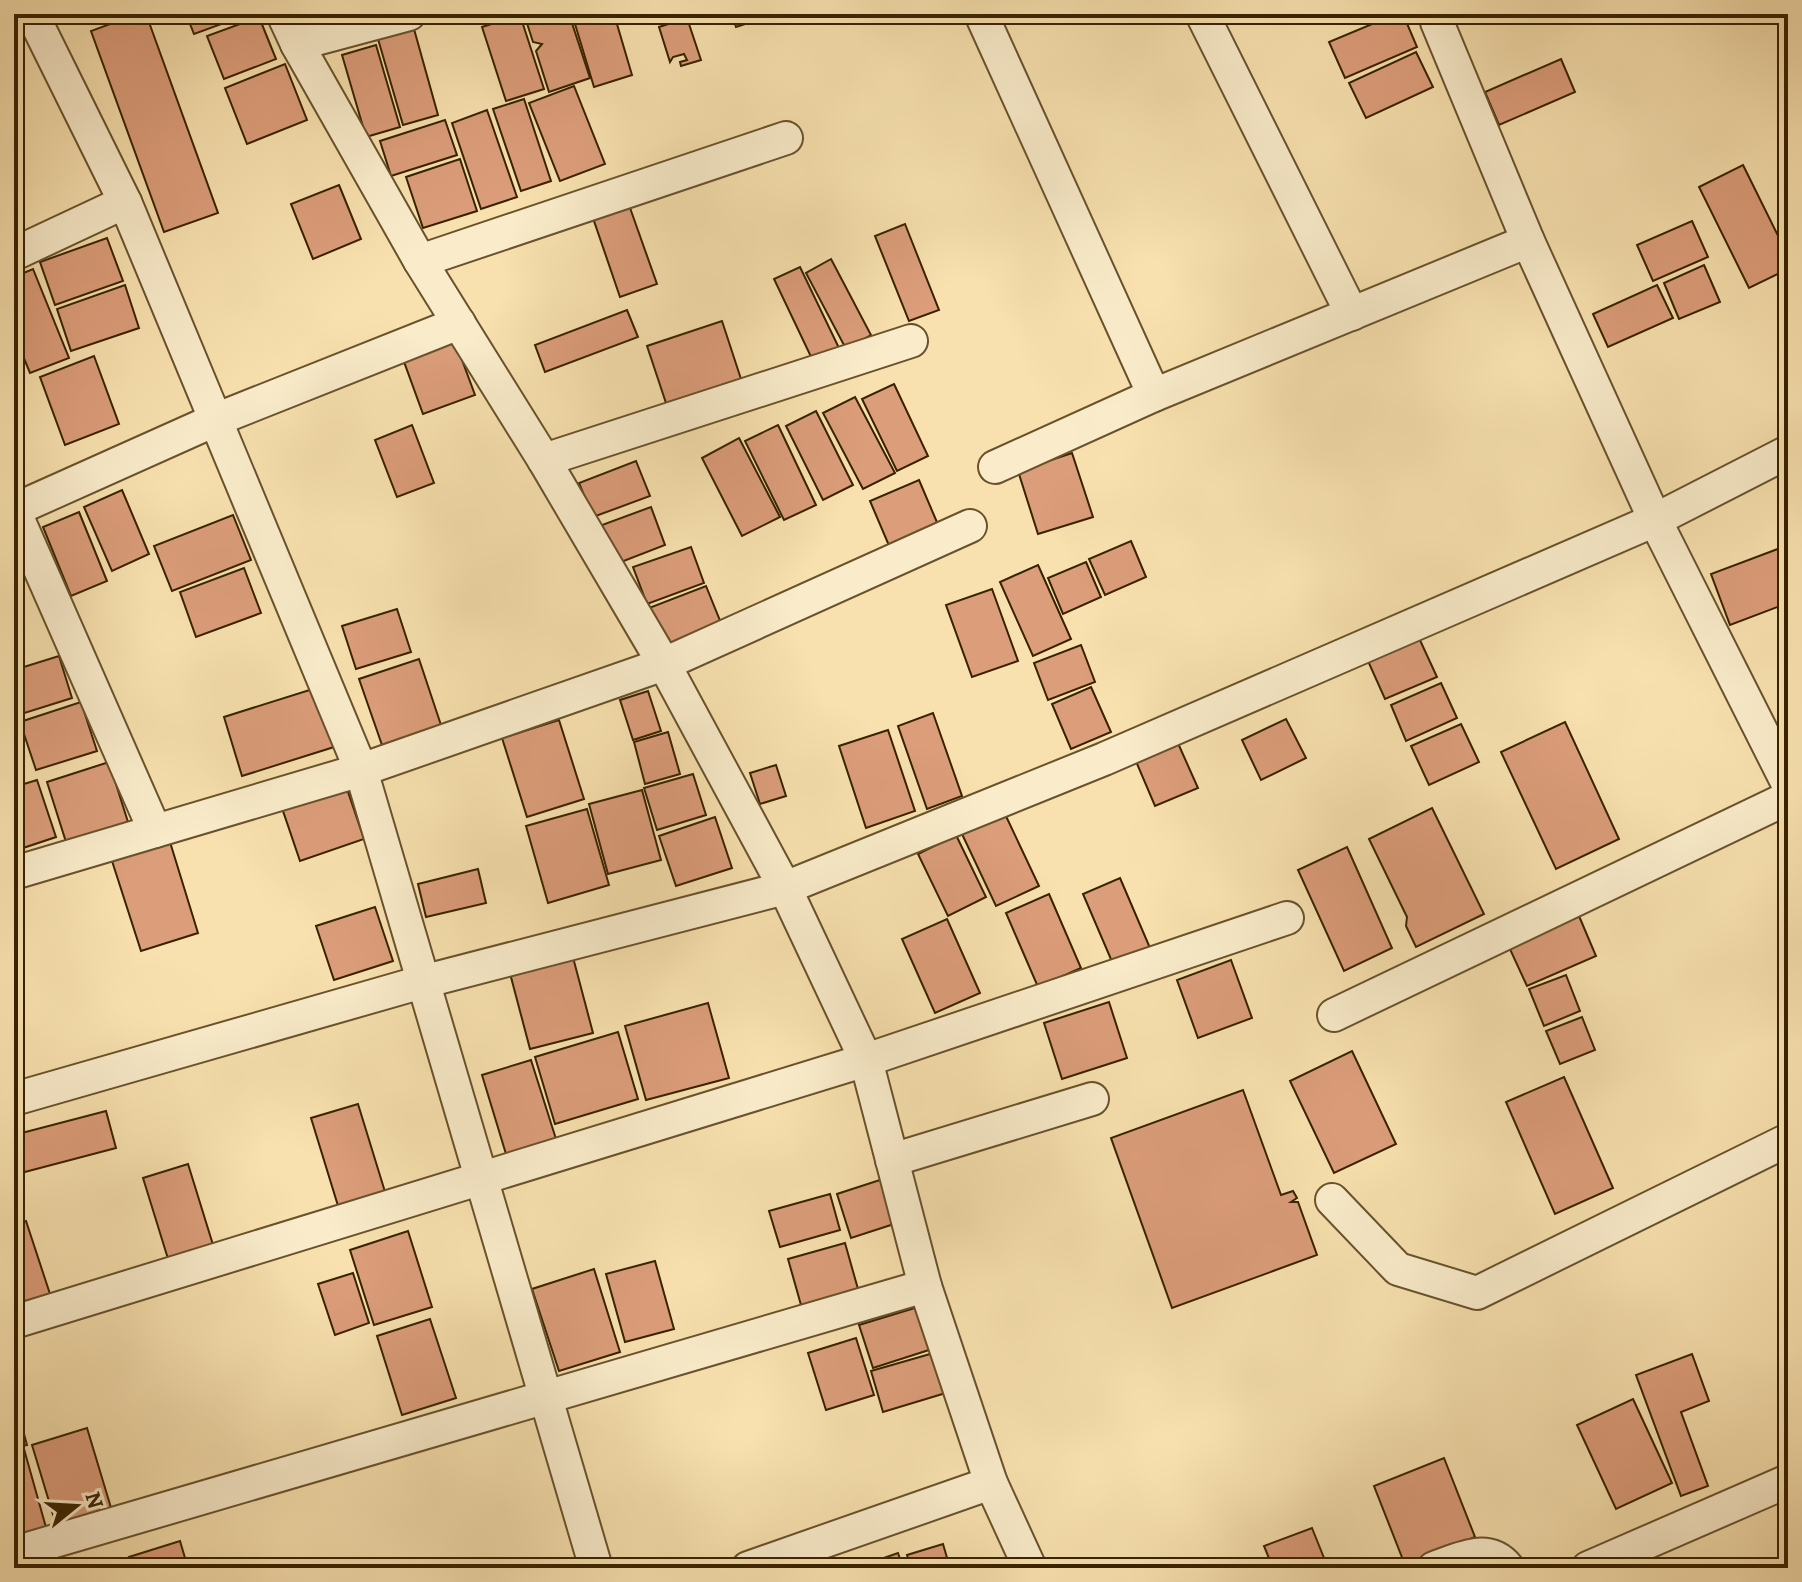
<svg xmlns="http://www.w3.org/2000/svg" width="1802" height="1582" font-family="Alegreya,serif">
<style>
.building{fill:#dc9d7a;stroke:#382200;stroke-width:2}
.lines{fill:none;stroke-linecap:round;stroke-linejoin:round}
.minor-casing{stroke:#68522c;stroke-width:36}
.minor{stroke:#faeccb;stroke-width:32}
</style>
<rect width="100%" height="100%" fill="#f8e1af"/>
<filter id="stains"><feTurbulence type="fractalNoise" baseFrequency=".0025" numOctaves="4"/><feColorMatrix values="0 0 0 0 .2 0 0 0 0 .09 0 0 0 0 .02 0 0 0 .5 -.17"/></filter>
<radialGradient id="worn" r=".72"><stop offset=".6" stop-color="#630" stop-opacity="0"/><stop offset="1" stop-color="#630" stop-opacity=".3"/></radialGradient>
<!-- building -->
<g class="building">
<path d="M137 14H146L218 213 164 232 91 31Z"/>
<path d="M186 14H224L227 22 194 34Z"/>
<path d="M524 14H569L590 78 549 92 536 51 542 44 533 42Z"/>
<path d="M572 14H614L632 75 594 87Z"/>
<path d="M656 14H686V15L659 23Z"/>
<path d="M732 14H770V16L736 27Z"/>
<path d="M1396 14H1403L1417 47 1345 78 1329 42Z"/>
<path d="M520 15 544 89 506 101 482 27Z"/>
<path d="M259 17 276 59 224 79 207 36Z"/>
<path d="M687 18 701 60 681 66 680 62 687 60 684 54 673 57 670 62 659 27Z"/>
<path d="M414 29 438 115 403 125 378 39Z"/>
<path d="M376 45 400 127 366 137 342 55Z"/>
<path d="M1416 52 1433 87 1366 118 1349 83Z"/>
<path d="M1561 59 1575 92 1499 125 1485 92Z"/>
<path d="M285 64 307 120 247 144 225 88Z"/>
<path d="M574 86 605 164 560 181 529 103Z"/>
<path d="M524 99 551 181 521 191 493 109Z"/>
<path d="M487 110 517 197 481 209 452 123Z"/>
<path d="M445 120 457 155 391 176 380 141Z"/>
<path d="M460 159 477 211 423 228 406 177Z"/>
<path d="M1743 165 1788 256V269L1749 288 1699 187Z"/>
<path d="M339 185 361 239 313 259 291 204Z"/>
<path d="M629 205 657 284 620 297 593 218Z"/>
<path d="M1692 221 1708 257 1653 281 1637 245Z"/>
<path d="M905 224 939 310 909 321 875 236Z"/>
<path d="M107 238 123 281 55 305 40 262Z"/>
<path d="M831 259 871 335 846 349 806 273Z"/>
<path d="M1704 265 1720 302 1679 319 1664 283Z"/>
<path d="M800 267 839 348 813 361 774 279Z"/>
<path d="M33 269 69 358 30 373 14 334V277Z"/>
<path d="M125 285 139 328 71 351 57 309Z"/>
<path d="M1657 285 1673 318 1608 347 1593 314Z"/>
<path d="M627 310 638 337 545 372 535 345Z"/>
<path d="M722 321 741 379 666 403 647 346Z"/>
<path d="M455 341 475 395 423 414 403 359Z"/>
<path d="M94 356 119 424 65 445 40 377Z"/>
<path d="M894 384 928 456 897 471 862 399Z"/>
<path d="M855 397 895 473 863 489 823 413Z"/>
<path d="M816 411 853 485 823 500 786 426Z"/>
<path d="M412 425 434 483 397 497 375 440Z"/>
<path d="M778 425 816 505 784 520 745 441Z"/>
<path d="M739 438 780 517 742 536 702 458Z"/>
<path d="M1072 453 1093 517 1038 534 1018 471Z"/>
<path d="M636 461 650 496 593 517 579 483Z"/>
<path d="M919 480 942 534 893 555 870 501Z"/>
<path d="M122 490 149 554 112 571 84 507Z"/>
<path d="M651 507 665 545 616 564 602 525Z"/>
<path d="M79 512 107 581 71 596 43 527Z"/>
<path d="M233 515 251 560 172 591 154 546Z"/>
<path d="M1131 541 1146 577 1105 595 1089 559Z"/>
<path d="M691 547 704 583 647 604 633 567Z"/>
<path d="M1783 547 1788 561V603L1730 625 1711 574Z"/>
<path d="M1086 562 1101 597 1063 614 1048 578Z"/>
<path d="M1038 565 1071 639 1033 656 1000 582Z"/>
<path d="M244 568 261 613 196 637 180 592Z"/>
<path d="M706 586 725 633 667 655 649 608Z"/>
<path d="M992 589 1018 661 972 677 946 605Z"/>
<path d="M397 609 411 652 356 669 342 626Z"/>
<path d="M1419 638 1437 677 1385 699 1368 661Z"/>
<path d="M1081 645 1095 682 1048 700 1034 663Z"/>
<path d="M59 656 72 698 15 716 14 670Z"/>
<path d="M419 659 441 725 382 745 359 679Z"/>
<path d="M1441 683 1457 718 1406 741 1391 705Z"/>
<path d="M1091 687 1111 732 1071 749 1052 704Z"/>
<path d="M316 688 334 747 242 776 224 717Z"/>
<path d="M648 691 661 731 633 740 620 700Z"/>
<path d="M81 702 97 751 36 770 20 722Z"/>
<path d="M933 713 962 796 927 809 898 726Z"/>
<path d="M1286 719 1306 758 1261 780 1242 740Z"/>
<path d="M559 720 584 799 527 817 502 738Z"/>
<path d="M1565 722 1619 839 1556 869 1501 752Z"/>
<path d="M1461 724 1479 762 1429 785 1411 746Z"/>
<path d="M888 730 915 811 866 828 839 746Z"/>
<path d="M668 732 680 774 645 784 634 742Z"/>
<path d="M1177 741 1198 788 1155 806 1135 759Z"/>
<path d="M109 762 128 822 66 842 47 782Z"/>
<path d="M776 765 786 796 760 804 750 773Z"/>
<path d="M693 774 706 815 657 830 644 788Z"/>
<path d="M37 780 56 837 14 851V787Z"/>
<path d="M346 786 364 839 300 861 282 808Z"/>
<path d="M642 790 661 860 608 874 589 804Z"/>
<path d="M1432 808 1484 914 1416 947 1406 926 1407 917 1369 839Z"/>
<path d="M587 809 609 885 548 903 526 826Z"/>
<path d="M1005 814 1039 886 996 906 962 834Z"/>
<path d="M715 817 732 868 676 886 659 836Z"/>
<path d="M956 835 986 897 948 916 918 854Z"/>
<path d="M170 842 198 933 141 951 112 861Z"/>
<path d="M1347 847 1392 948 1344 971 1298 870Z"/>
<path d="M478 869 486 903 426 917 418 884Z"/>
<path d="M1120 878 1153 955 1116 971 1083 894Z"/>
<path d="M1049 894 1081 968 1038 987 1006 913Z"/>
<path d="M375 907 393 961 334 980 316 926Z"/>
<path d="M1579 916 1596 956 1527 986 1509 947Z"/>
<path d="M947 919 980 993 935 1013 902 939Z"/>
<path d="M570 946 593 1033 530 1049 507 962Z"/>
<path d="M1231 960 1252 1018 1198 1038 1177 980Z"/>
<path d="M1566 975 1580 1011 1544 1026 1529 989Z"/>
<path d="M1109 1002 1127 1058 1062 1079 1044 1023Z"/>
<path d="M708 1003 729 1078 646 1100 625 1026Z"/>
<path d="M1582 1017 1595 1050 1560 1064 1546 1031Z"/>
<path d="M618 1032 638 1099 555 1124 535 1057Z"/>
<path d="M1352 1051 1396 1144 1334 1173 1290 1081Z"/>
<path d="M531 1060 556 1139 506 1154 482 1075Z"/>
<path d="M1564 1077 1613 1188 1555 1214 1506 1102Z"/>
<path d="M1243 1090 1281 1195 1293 1191 1297 1198 1291 1202H1298L1317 1255 1172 1308 1111 1138Z"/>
<path d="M358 1104 386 1195 339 1209 311 1118Z"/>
<path d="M106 1111 116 1148 21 1173 14 1146V1135Z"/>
<path d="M188 1164 214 1248 169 1262 143 1178Z"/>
<path d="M886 1178 900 1222 851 1238 837 1194Z"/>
<path d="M830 1194 840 1230 780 1247 769 1211Z"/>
<path d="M26 1221 52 1300 14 1313V1225Z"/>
<path d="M408 1231 432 1307 374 1325 350 1250Z"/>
<path d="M845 1243 858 1289 801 1305 788 1259Z"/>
<path d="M655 1261 674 1329 625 1342 606 1274Z"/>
<path d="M594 1269 620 1352 559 1371 532 1289Z"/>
<path d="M353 1273 369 1323 335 1335 318 1284Z"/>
<path d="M918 1307 932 1349 873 1368 859 1325Z"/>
<path d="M430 1319 456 1398 402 1415 377 1336Z"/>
<path d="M856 1338 874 1395 826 1410 808 1353Z"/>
<path d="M937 1352 949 1392 883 1412 871 1371Z"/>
<path d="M1692 1354 1709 1401 1681 1412 1708 1486 1681 1496 1636 1375Z"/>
<path d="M14 1397 27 1445 14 1448Z"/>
<path d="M1633 1399 1672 1483 1616 1509 1577 1425Z"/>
<path d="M87 1428 112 1511 57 1528 32 1445Z"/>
<path d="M24 1449 47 1531 14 1540V1452Z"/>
<path d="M1444 1458 1475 1537 1405 1565 1374 1486Z"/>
<path d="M1312 1528 1328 1568H1273L1264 1546Z"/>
<path d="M180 1541 188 1568H133L129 1557Z"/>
<path d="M943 1544 950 1568H911L907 1555Z"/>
<path d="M898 1553 903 1568H855Z"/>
<path d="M121 1562 123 1568H100Z"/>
</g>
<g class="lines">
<!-- minor casing -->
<g class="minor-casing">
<g id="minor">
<path d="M32 14 125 202 361 770 596 1568"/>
<path d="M283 14 297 44 420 261 544 460 664 664 785 888 866 1060 925 1286 991 1483 1030 1568"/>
<path d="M981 14 1154 395"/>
<path d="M1202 14 1352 314"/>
<path d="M1436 14 1437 22 1528 241 1655 520 1788 784"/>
<path d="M297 44 409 14"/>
<path d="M14 254 125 202"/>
<path d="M420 261 786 138"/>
<path d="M544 460 911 341"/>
<path d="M995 467 1154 395 1528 241"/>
<path d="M14 510 215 420 459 323"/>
<path d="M14 510 155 831"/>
<path d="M14 873 361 770 664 664 970 526"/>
<path d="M1334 1015 1788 798"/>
<path d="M14 1099 422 982 785 888 1104 759 1655 520 1788 452"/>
<path d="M892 1160 1092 1099"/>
<path d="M1332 1200 1398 1269 1477 1293 1788 1140"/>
<path d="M14 1322 866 1060 1287 918"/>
<path d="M14 1553 925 1286"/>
<path d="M748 1568 991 1483"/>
<path d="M1434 1568C1460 1559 1488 1543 1508 1568"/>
<path d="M1588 1568 1788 1481"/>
</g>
</g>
<!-- minor -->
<use href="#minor" class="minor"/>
</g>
<!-- margin -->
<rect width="1802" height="1582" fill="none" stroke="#f8e1af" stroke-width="48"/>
<rect x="16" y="16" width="1770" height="1550" fill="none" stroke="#382200" stroke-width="4"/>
<rect x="24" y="24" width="1754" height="1534" fill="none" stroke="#382200" stroke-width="2"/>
<!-- north arrow -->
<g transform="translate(76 1506) rotate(72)" stroke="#faeccb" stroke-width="6" paint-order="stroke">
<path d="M0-6L14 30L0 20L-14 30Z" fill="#382200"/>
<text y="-12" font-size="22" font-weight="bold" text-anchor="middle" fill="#382200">N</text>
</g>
<rect width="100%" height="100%" filter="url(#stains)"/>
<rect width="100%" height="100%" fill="url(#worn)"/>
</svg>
